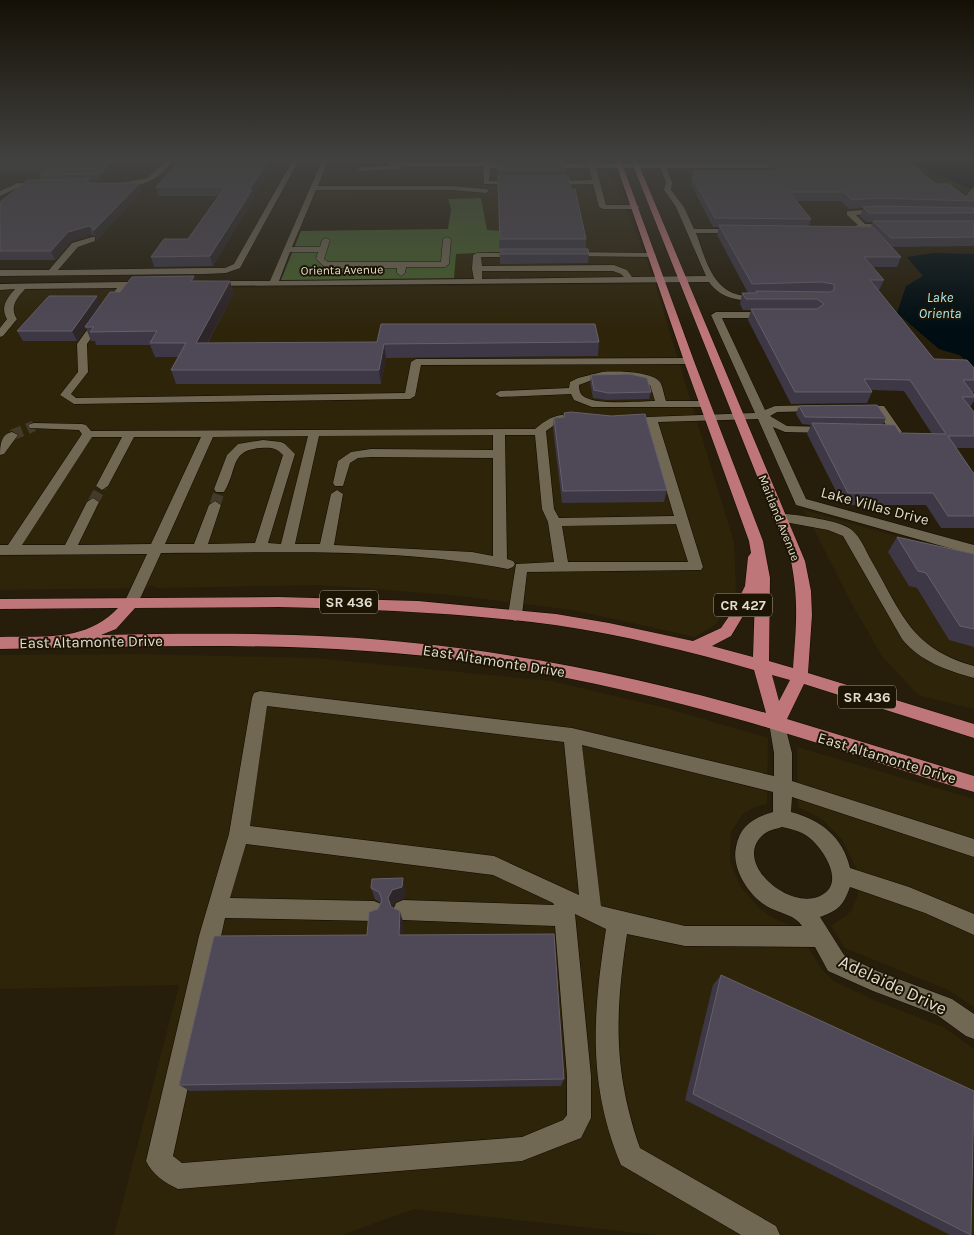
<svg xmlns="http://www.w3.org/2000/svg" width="974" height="1235" font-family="Karla,sans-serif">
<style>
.built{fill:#2e240a}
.forest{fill:#47602c}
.water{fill:#000d12}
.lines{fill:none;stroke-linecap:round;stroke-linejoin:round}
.minor-tunnel{stroke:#423b29;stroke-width:11;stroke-dasharray:11 5.5;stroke-linecap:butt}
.minor-casing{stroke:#0f0800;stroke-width:1}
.major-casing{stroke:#0f0800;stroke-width:1}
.minor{fill:#716854;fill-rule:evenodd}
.major{fill:#be7678;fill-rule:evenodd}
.wall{fill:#3d3746;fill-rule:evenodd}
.shaded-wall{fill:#2d2528}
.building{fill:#4f4856;stroke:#666069}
.labels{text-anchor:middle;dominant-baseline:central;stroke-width:4;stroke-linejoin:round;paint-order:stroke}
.far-street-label{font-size:12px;fill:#e2ddd2;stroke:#1c1503}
.far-water-label{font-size:14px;font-style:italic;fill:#abecfa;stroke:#1c1503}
.shield{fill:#1c1503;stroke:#a7a194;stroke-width:1}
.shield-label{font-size:14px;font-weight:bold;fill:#e2ddd2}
.street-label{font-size:15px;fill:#e2ddd2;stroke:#1c1503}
.near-street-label{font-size:18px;fill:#e2ddd2;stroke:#1c1503}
</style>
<rect width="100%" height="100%" fill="#261e0b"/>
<!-- built -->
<g class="built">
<path d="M331 158H604L644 252 652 277 454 278 455 254 498 251 487 230 481 198 314 200Z"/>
<path d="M655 284 734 542 736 591 716 624 695 637 573 610 451 595 320 585 157 588 151 585 147 588 0 590V290Z"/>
<path d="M804 510 974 558V709L918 695 882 656 852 604Z"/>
<path d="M136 654 316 658 551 681 666 708 768 738 767 804 755 807 742 815 731 832 730 862 741 887 760 909 779 921 796 927 822 970 835 982 874 1000 943 1027 974 1049V1235H656L414 1209 342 1235H114L179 985 0 989V655Z"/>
<path d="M797 747 974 799V1007L948 990 845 948 831 926 848 914 852 910 858 895 857 870 842 839 822 819 798 807Z"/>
</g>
<!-- forest -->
<path class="forest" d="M481 198 487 230 541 233 543 250 456 254 454 278 281 280 301 231 448 229 451 209 448 199Z"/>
<!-- water -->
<g class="water">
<path d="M903 158H974V189L965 187Z"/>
<path d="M933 253 974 254V367L959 355 939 349 897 313 906 286 923 276 907 257Z"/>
</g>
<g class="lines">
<!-- minor-tunnel -->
<g class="minor-tunnel">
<path d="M12 435 34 426"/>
<path d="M93 502 102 486"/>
<path d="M215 505 220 489"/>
</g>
<!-- minor casing -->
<g class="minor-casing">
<g id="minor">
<path d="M168 158H175C163 174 152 184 131 186 126 186 120 187 116 184L148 178Z"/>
<path d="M294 158H300L240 268 226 273 204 274 0 276V270H49L72 243 92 237H95V241L78 247 58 270 204 268H225L234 264Z"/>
<path d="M323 158H329L318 186H452L486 189 489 191 486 193 452 190H316L292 247H320L322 240 326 238 330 240 324 259 328 262H441L443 239 447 237 451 239 449 264 445 267H406L405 273 401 276 397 273V268H326L316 259 318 252H290L279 281 474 279 472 269 473 255 477 253H520L524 255 520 257H481L482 266 614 265 627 270 632 277 706 276 676 207 664 190 666 182 660 168H596L606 205H636L640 207 636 209H603L599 207 593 184 549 185 546 183 549 181 592 180 589 168H544L541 166 544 164H588L587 158H593L595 164H788L791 166 788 168H666L672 182 671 190 684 207 694 229H741L742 231 738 233H696C704 254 711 287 736 294 744 297 754 295 763 297V301L760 302C739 300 722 300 709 282L208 286 207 284 211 281H270ZM482 271H613L621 274 624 277 482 279Z"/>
<path d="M484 158H490V164L520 165 521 166 518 168H490L489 181H516L519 183 518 184H484L483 166H391L388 164 391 162H484Z"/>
<path d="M400 166 403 168 402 169 360 171 357 169 360 167Z"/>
<path d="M18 183H41L44 185 41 187H19L0 196V191Z"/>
<path d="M883 209 887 211 886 213 856 215 865 224H893V228H863L839 233 835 231 858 225 847 215V211Z"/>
<path d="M565 252 652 253 656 255 652 257 568 256H565Z"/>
<path d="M123 282H131L135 285 126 288 87 344 88 372 71 394 76 398 405 393 411 362 416 359 689 358 694 361 689 364 421 365 415 396 410 399 74 404 60 395 78 372 77 344 117 288 25 289C17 298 9 307 17 319L3 336 0 337V328L7 319C0 307 7 298 15 289L0 290V284Z"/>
<path d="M716 312H769L774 315 769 318H722L765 410 775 406 819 405 825 408 819 411 777 412 770 416 787 426 828 427 834 430 828 433 785 432 773 427 806 499 974 545V555L796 505 758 419 658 422 703 567 701 570 527 572 522 615 520 619 515 621 510 619 508 615 516 564 554 562 548 522 542 509 535 435H505L507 559 513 561 515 564 513 567 508 569C396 547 274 553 161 553L138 603 136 607 131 608 126 607 124 603 147 554 0 555V545H8L82 434 79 430 30 428 28 426 30 424 34 423 82 424 86 425 91 431 535 429C548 418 559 412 576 416L578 418 576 420 560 421 546 431 554 509 559 518 674 516 645 419 647 417 755 413 711 315ZM493 435V450L371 449 351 452 338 461 333 483 335 486H343L350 463 358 458 371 457 493 458V556L472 552 334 545 343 494 337 490 331 494 320 544H295L319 436ZM308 436 281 544 268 543 295 454 285 444 281 442 263 440 238 444 227 455 214 489 216 492H224C238 470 229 450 261 448 270 447 277 448 283 455L255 543 208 544 221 505 215 501 209 505 194 544H165L213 437ZM92 437H122L96 486 102 490 108 486 134 437H201L151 544 78 545 99 502 93 498 87 502 65 545H22ZM676 524 688 562H568L562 526Z"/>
<path d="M602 372C615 371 651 371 660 382 663 387 664 395 666 401H705L710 404 705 407H592L574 400 571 394 500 397 495 394 500 391 569 388 570 382 578 378ZM614 378 637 380 650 385 655 401C639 401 596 406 583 396 580 394 579 389 579 385L592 380Z"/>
<path d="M859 405 884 406 902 432 896 435 880 433 878 431 880 429 888 428 877 411 855 410 853 408Z"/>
<path d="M12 432 18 435 4 454 0 455C0 445 1 434 12 432Z"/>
<path d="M779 513C795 515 843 520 853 531 861 538 866 551 871 560 902 613 910 648 974 666V678C946 670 921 662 902 639L843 536 828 530 774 520 772 517 774 514Z"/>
<path d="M260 691 572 728 774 776V753L769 723 771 718 777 716 783 718 792 753V781L974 839V857L792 797 791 812C821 820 843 837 850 868L909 887 974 914V935L925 913 850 887C843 906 839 910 820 917L844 955 877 971 952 999 974 1014V1039L966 1036 937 1015 873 991 828 971 815 947 685 946 627 934C615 1014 613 1070 640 1148L776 1226 780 1235H741L621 1165C587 1083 593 1014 606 929L575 914 591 1076V1118L581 1138 522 1161 178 1189C165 1183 152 1174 146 1161L199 936 229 834 252 698 254 693ZM267 706 564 742 579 895 494 856 250 826ZM582 745 773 792V812C753 818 740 826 736 847 731 869 750 898 770 908 782 914 795 915 802 926H685L601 906ZM782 827C791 829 800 831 807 836 823 847 847 884 820 896 788 911 731 861 764 834 769 830 776 829 782 827ZM246 844 493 875 553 903 554 905 403 900 396 903 393 910 396 917 403 920 555 926 567 1076V1115L563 1120 522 1137 182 1163 173 1156 225 918 374 921 381 918 384 911 381 904 374 901 230 898Z"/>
</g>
</g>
<!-- major casing -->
<g class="major-casing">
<path id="major" d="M614 158H620L694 361 763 541 770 578 769 661 793 668C796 627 799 602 791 561L630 158H636L805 561 811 591 812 615 808 673 974 724V738L804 684 787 719 974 776V792C896 770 819 742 741 720 653 695 563 675 473 662 316 640 158 646 0 649V637C43 636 86 642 118 608L0 609V599L279 597 418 601 556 614 609 623 693 641 721 628 732 612 745 586 748 557 751 553 749 541 684 361ZM755 596 753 657 712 646 731 636ZM279 607C371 609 463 613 555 625 622 635 689 651 754 670L766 713C651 680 533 655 414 643 310 632 205 633 101 635L116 629 135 608ZM772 675 790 680 779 701Z"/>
</g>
<!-- minor -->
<use href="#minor" class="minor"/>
<!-- major -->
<use href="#major" class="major"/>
</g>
<!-- wall -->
<g class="wall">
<path d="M0 158H124L101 180H89L90 183 142 191 97 240 95 236 92 235 71 241 55 260H0V202L41 180 40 175 42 173H0Z"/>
<path d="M183 158 253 195 254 198 213 266 154 267 151 257 188 239 218 196H159L156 187Z"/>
<path d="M517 158H580V161H553L565 170V176L586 239V249L589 254 588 263 500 264 497 170 517 162Z"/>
<path d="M819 158H857V160L869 162 936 184 966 197 974 187V246L892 247 901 257 897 267H873L884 280 879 290H878L934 359 974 380V392H972L974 395V401L970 407 974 412V448H956L974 474V528H941L926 505H843L807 434 811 425 802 424 796 414 799 406 886 418 883 425 900 433 932 434 904 391 872 390V392L867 403 791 404 748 320 751 310H743L740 304 742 293H748L717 235 719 227H713L691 185 693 171H769L768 170 770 161 821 160ZM797 201H841L849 209 863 208 860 216 866 222H872L871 227 809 226 811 219Z"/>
<path d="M196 281H230L233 294 208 343 599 342 598 356 386 358 381 384H176L171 370 178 357H155L150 345H96L95 341H91L86 328 77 341H23L17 331 101 305 120 292Z"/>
<path d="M591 375 651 392 649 399 607 400 593 398 590 383Z"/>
<path d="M564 413 611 416 667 490 664 502 562 503 553 429 554 418 563 417Z"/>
<path d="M897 537 974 554V647L949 640 917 588 909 586 888 552Z"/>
<path d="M371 888 405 890V898L395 901 392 907 403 922 402 935 564 1079 561 1086 190 1091 179 1085 367 935 381 903 375 899Z"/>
<path d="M721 975 971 1235H950L685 1100 713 985Z"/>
</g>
<!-- shaded-wall -->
<g class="shaded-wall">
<path d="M116 158H124L101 180 99 174Z"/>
<path d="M270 158H277L253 195 254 198 213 266 210 256 249 190Z"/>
<path d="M140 183 142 191 97 240 93 231Z"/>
<path d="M89 226 92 235 71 241 55 260 51 251 68 232Z"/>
<path d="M194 276 198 289 191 281Z"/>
<path d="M230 281 233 294 200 357 196 343Z"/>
<path d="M97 296 101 306 85 327 86 328 77 341 72 331Z"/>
<path d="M384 344 386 358 381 384 379 370Z"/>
<path d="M403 878 405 890V898L395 901 391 909 388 898 392 890Z"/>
<path d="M400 911 403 922 402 945 399 935Z"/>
</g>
<!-- building -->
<g class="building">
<path d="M0 158H116L99 174 40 175 49 168H0Z"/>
<path d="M183 158H270L249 190H252L210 256 151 257 164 239H188L225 187H156Z"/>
<path d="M866 160 869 162H909L936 184H949L966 197 974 187V201L878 198 852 200 844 192H789L811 219 715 218 692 177H696L693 171H779L770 161Z"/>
<path d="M563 161 565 170H497L498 162Z"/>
<path d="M498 176H568L571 189H575L586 239H500Z"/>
<path d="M89 179 85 183H140L93 231V227L89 226 68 232 51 251H0V202L28 180Z"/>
<path d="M878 206 974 208V213H869L863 207Z"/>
<path d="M873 221H974V237L891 238Z"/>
<path d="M719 225 873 227 901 257H864L884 280H870L934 359 967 360 974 368V380H963L974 395V397H962L974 412V436H948L974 474V516H948L933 493H848L812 423 895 425 900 433 946 434 910 380 864 379 872 392H795L751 309H817L824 304 817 299H746L742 293H757L756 291 830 292 834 290V284L821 282 752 284Z"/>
<path d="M500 249H588L589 254H501Z"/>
<path d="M194 276 191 281H230L196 343 377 342 381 324H595L599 342 384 344 379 370H171L186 343H150L157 331 90 332 94 327H85L110 292H120L132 277Z"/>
<path d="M49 296H97L72 331H17Z"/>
<path d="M630 374 647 378 651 392 608 393 594 390 591 375Z"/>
<path d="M877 405 886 418 805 417 799 406Z"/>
<path d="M571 412 611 416 645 414 667 490 563 491 554 418 565 417 564 413Z"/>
<path d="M897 537 974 554V629L960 626 926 573 918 571Z"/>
<path d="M403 878 402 887 392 890 388 898 391 907 400 911 399 935 554 934 564 1079 179 1085 214 936 367 935 369 912 378 909 382 900 379 892 371 888 372 879Z"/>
<path d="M721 975 974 1091 971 1235 693 1094Z"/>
</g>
<!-- sky -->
<linearGradient id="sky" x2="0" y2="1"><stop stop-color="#151006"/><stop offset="0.48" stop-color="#41413f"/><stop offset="1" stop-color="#41413f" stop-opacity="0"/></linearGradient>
<rect width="974" height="331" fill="url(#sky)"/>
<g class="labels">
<!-- far-street labels -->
<g class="far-street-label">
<text transform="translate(342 270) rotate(-1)">Orienta Avenue</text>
<text transform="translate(779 518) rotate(68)">Maitland Avenue</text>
</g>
<!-- far-water labels -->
<g class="far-water-label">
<text x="940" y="297">Lake<tspan x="940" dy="16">Orienta</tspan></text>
</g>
<!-- shield labels -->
<g class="shield">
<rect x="320" y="590.5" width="58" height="23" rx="4"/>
<rect x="714" y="593.5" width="58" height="23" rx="4"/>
<rect x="838" y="685.5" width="58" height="23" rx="4"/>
</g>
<g class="shield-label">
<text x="349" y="602">SR 436</text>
<text x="743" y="605">CR 427</text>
<text x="867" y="697">SR 436</text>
</g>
<!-- street labels -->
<g class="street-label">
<text transform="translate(875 506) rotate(15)">Lake Villas Drive</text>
<text transform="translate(91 642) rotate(-1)">East Altamonte Drive</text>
<text transform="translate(494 661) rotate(9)">East Altamonte Drive</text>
<text transform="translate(887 758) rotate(17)">East Altamonte Drive</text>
</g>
<!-- near-street labels -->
<g class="near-street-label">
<text transform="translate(893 985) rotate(25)">Adelaide Drive</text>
</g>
</g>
</svg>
